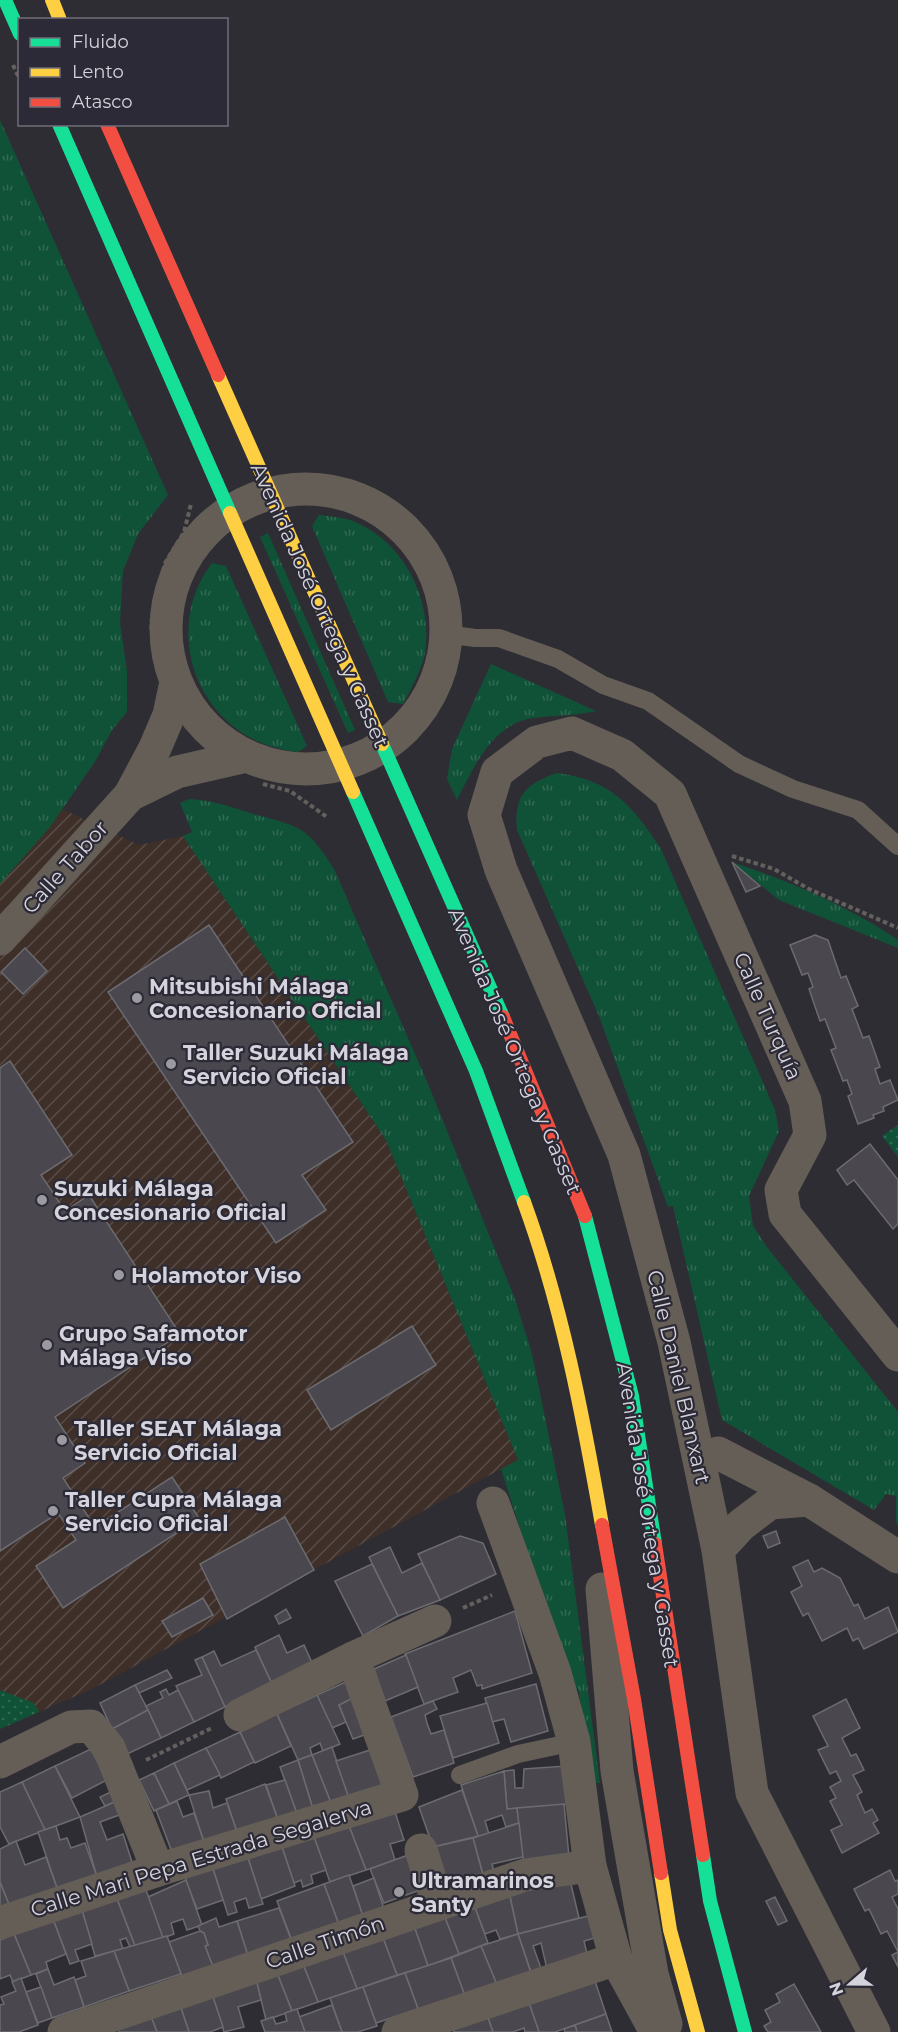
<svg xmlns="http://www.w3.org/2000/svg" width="898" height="2032" font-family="Montserrat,sans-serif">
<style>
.industrial{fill:url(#industrial-furrows)}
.grass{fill:url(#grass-tufts)}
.garden{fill:url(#garden-dots)}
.building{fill:#4a484e;stroke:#6c6b70;stroke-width:1.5}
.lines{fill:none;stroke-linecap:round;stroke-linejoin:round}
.path{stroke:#64605e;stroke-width:4;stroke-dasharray:4.5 3;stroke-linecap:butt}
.lane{stroke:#645e56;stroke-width:18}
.street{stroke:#645e56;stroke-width:33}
.fast{stroke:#16e098;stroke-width:14}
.slow{stroke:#ffcf43;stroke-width:14}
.jam{stroke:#f24e42;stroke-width:14}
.poi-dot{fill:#9b9aa1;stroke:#2c2a36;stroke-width:2}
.labels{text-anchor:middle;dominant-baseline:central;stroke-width:4.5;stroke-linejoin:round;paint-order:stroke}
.street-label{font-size:21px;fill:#d5d4dc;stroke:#2c2a36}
.poi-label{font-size:21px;font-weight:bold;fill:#d5d4dc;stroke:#2c2a36;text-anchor:start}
</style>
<defs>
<pattern id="industrial-furrows" width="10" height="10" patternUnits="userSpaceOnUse" patternTransform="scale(1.5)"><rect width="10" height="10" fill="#3e2f28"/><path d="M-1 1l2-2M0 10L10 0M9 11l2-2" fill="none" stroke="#594c47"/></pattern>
<pattern id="grass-tufts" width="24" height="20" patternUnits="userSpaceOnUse" patternTransform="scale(1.5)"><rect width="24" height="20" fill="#105237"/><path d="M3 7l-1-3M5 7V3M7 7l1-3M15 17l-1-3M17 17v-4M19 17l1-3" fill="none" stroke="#326a53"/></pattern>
<pattern id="garden-dots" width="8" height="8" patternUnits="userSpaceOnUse" patternTransform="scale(1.5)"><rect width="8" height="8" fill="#105237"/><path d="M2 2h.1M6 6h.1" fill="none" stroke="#326a53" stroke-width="1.8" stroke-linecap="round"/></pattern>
</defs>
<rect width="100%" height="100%" fill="#2e2d33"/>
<!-- industrial -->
<path class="industrial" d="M0 780 139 845 183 836 386 1140 518 1460 92 1689 0 1729Z"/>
<!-- grass -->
<g class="grass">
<path d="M0 120 168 495 138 534 123 571 120 623 127 671V712L112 730 96 760 50 827 0 884Z"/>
<path d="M319 515C328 516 338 517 347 519 401 536 434 599 425 653 421 671 412 687 403 704L388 702 312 526Z"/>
<path d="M268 533 355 730 348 733 260 537Z"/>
<path d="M212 563 226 566 307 746 298 752C277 749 255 743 238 730 184 691 172 615 212 563Z"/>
<path d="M491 664 596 711C576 716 555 715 534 718 492 723 474 767 457 800L447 779 452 749Z"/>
<path d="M557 773C611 780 632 805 661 849L775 1110 779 1131 749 1196 753 1226 767 1247 898 1412V1524L896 1523V1496L886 1494 874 1510 722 1420 673 1206 668 1207 599 1016 517 830C514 796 525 784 557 773Z"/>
<path d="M189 799C210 800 225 805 244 811 294 827 304 820 334 869L426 1079 515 1299 532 1354 565 1515 600 1783H595L578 1689 572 1690 501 1469 518 1460 386 1140 183 836 192 832 180 803Z"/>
<path d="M732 862C789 881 848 906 898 940V948L779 900Z"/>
</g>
<!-- garden -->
<g class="garden">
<path d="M898 1125V1157L882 1136Z"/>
<path d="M0 1690 34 1703 39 1712 0 1729Z"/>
</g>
<!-- building -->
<g class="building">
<path d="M732 862 760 886 746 892Z"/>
<path d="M209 925 353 1142 302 1175 326 1210 276 1243 108 992Z"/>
<path d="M815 935 828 940 841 978 846 976 858 1006 852 1009 863 1038 869 1036 880 1067 875 1069 880 1084 890 1080 898 1100 883 1107 884 1111 873 1115 874 1118 858 1124 848 1096 852 1094 847 1080 843 1081 831 1050 836 1048 825 1019 820 1021 809 989 813 987 808 973 802 975 790 945Z"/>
<path d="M25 948 47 971 23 994 1 972Z"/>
<path d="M10 1061 72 1155 41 1175 65 1211 89 1195 180 1334 55 1417 85 1463 63 1478 95 1527 172 1477 199 1518 63 1608 36 1566 76 1540 58 1513 0 1551V1068Z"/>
<path d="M870 1144 898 1180V1224L893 1229 854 1180 847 1185 837 1170Z"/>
<path d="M412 1326 436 1365 331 1430 307 1390Z"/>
<path d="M285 1517 314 1570 227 1619 200 1564Z"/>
<path d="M776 1531 780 1543 768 1548 763 1536Z"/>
<path d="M460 1536 483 1543 496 1574 440 1600 418 1554Z"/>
<path d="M390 1547 402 1573 422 1563 440 1600 398 1616 369 1557Z"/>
<path d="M808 1560 814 1572 822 1568 840 1578 854 1606 858 1604 865 1619 888 1607 898 1632 864 1649 858 1638 853 1641 847 1628 822 1641 808 1613 803 1616 791 1592 802 1586 793 1567Z"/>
<path d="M372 1564 398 1616 363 1636 335 1581Z"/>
<path d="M203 1598 213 1615 172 1637 162 1621Z"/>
<path d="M286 1609 291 1618 279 1624 275 1616Z"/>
<path d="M515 1611 532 1673 482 1689V1685L477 1686 471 1670 453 1678 458 1692 424 1704 405 1654Z"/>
<path d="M279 1635 287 1653 304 1645 313 1665 272 1684 255 1647Z"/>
<path d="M256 1650 272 1684 225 1707 202 1657 214 1651 221 1666Z"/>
<path d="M406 1655 418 1687 385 1701 374 1669Z"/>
<path d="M202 1657 225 1707 194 1722 176 1686 202 1675 195 1660Z"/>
<path d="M167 1670 172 1678 139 1693 135 1685Z"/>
<path d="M350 1680 355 1697 339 1705 346 1722 332 1728 317 1695Z"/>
<path d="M536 1684 548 1731 511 1742 504 1719 492 1722 485 1698Z"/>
<path d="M135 1685 148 1710 112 1729 100 1703Z"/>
<path d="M166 1689 169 1695 178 1690 194 1722 161 1738 146 1706 163 1698 160 1692Z"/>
<path d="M317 1695 340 1744 323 1751 320 1743 310 1748 312 1755 298 1760 277 1714Z"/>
<path d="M355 1697 367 1734 353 1739 339 1705Z"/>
<path d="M846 1699 860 1728 842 1738 851 1756 856 1754 864 1770 853 1775 862 1792 857 1795 865 1813 872 1809 878 1820 873 1823 879 1833 842 1853 831 1830 842 1825 830 1801 836 1798 830 1787 841 1781 836 1771 830 1774 818 1750 828 1746 813 1716Z"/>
<path d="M433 1701 437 1709 425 1715 427 1723 431 1734 444 1730 454 1763 413 1777 391 1717Z"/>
<path d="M487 1703 499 1743 453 1758 440 1716Z"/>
<path d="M148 1710 161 1738 125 1755 112 1729Z"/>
<path d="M277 1714 291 1746 255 1763 240 1732Z"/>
<path d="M240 1732 254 1762 221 1778 206 1748Z"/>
<path d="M332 1747 349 1798 331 1803 312 1755Z"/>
<path d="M206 1748 220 1775 187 1790 174 1763Z"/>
<path d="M91 1749 107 1780 72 1798 55 1766Z"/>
<path d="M373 1749 385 1787 349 1798 336 1761Z"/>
<path d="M312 1755 331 1803 313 1809 298 1760Z"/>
<path d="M298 1760 313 1809 297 1814 280 1767Z"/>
<path d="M174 1763 189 1795 169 1804 154 1773Z"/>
<path d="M55 1766 80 1817 45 1830 22 1782Z"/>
<path d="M566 1766 572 1804 507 1809 504 1771 514 1770 515 1788H523L524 1769Z"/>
<path d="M504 1771 507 1809 517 1808 519 1823 506 1827 502 1815 485 1821 489 1834 478 1836 461 1785Z"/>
<path d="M154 1773 169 1804 154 1811 139 1780Z"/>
<path d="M285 1780 297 1814 278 1820 266 1785Z"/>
<path d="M22 1782 45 1830 9 1844 0 1827V1792Z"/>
<path d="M265 1784 278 1820 237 1832 226 1799Z"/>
<path d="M462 1790 478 1836 433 1847 419 1807Z"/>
<path d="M113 1791 117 1801 105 1806 100 1797Z"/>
<path d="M209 1791 213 1808 227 1803 237 1832 204 1842 189 1795Z"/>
<path d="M117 1801 122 1814 100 1822 107 1840 123 1834 133 1865 97 1877 80 1817Z"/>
<path d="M177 1801 183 1817 194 1813 204 1842 172 1852 156 1810Z"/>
<path d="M564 1804 569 1857 523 1860 517 1808Z"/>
<path d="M395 1812 404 1840 390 1844 395 1860 366 1870 349 1826Z"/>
<path d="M519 1823 523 1857 492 1864 494 1872 483 1875 473 1838Z"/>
<path d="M56 1826 60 1840 67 1838 71 1848 85 1843 97 1877 57 1888 38 1832Z"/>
<path d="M349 1826 366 1870 330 1882 314 1837Z"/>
<path d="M314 1837 326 1870 311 1875 313 1883 303 1887 301 1880 294 1883 282 1847Z"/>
<path d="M473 1838 483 1875 446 1885 433 1847Z"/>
<path d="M16 1841 25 1865 46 1857 57 1888 10 1907 0 1882V1849Z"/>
<path d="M282 1847 295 1886 261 1899 248 1858Z"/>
<path d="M408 1855 420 1890 384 1903 370 1869Z"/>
<path d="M248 1858 263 1904 249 1908 246 1898 234 1902 237 1912 228 1915 213 1869Z"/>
<path d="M213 1869 223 1900 197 1909 185 1878Z"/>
<path d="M890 1870 895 1881 898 1880V1894L892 1897 898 1909V1967L892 1955 898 1952 887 1931 881 1934 869 1909 865 1911 854 1889Z"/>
<path d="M349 1875 363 1916 339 1925 324 1884Z"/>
<path d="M374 1878 384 1909 363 1916 353 1886Z"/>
<path d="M186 1880 202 1925 187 1930 183 1919 171 1923 174 1934 163 1938 148 1897Z"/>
<path d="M570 1880 579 1918 518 1934 509 1892Z"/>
<path d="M0 1882 10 1907 0 1911Z"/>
<path d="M324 1884 339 1925 292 1941 277 1901Z"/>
<path d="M146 1890 163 1938 135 1946 117 1899Z"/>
<path d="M509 1892 518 1934 500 1939 496 1930 485 1934 474 1905Z"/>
<path d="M775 1897 787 1921 778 1925 766 1901Z"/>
<path d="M117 1899 135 1946 130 1947 126 1938 120 1940 123 1949 95 1956 82 1910Z"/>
<path d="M474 1905 488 1943 459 1954 444 1915Z"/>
<path d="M279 1908 292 1942 248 1956 237 1921Z"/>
<path d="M82 1910 92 1944 75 1950 79 1961 70 1964 53 1919Z"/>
<path d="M444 1915 459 1954 428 1966 414 1926Z"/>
<path d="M592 1915 598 1937 584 1941 587 1954 547 1969 541 1943 533 1946 542 1971 532 1975 518 1934Z"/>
<path d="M216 1918 219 1927 237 1921 248 1956 213 1967 205 1946 208 1945 204 1933H201L198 1926Z"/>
<path d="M53 1919 66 1954 46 1962 48 1969 31 1975 14 1934Z"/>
<path d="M414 1926 428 1966 397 1975 383 1938Z"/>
<path d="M200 1931 204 1933 208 1945 205 1946 213 1967 182 1977 169 1942Z"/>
<path d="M14 1934 31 1975 13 1982 10 1975 0 1979V1940Z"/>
<path d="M518 1934 531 1973 497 1985 481 1946Z"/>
<path d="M167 1936 181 1974 129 1991 114 1951Z"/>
<path d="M383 1938 397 1975 357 1989 343 1952Z"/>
<path d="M481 1946 497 1985 465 1996 451 1958Z"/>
<path d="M114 1951 129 1991 84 2007 75 1980 86 1976 81 1961Z"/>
<path d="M343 1952 357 1989 318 2002 303 1964Z"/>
<path d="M451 1958 465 1996 418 2009 405 1973Z"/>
<path d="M303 1964 318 2002 292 2011 277 1973Z"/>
<path d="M48 1969 54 1985 74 1977 84 2007 52 2018 36 1974Z"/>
<path d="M277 1973 292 2011 266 2020 256 1979Z"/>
<path d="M405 1973 418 2009 376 2023 363 1987Z"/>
<path d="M21 1978 38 2025 19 2032H0V2005L4 2004 1 1997 16 1991 12 1982Z"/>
<path d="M594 1978 606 2014 555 2032H539L528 2000Z"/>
<path d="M256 1979 261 2000 238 2007 244 2027 224 2032 212 1994Z"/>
<path d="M794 1984 821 2032H768L764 2026 771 2022 765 2010 780 2002 776 1994Z"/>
<path d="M41 1987 52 2018 38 2023 26 1992Z"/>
<path d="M363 1987 377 2026 358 2032H342L330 1998Z"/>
<path d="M212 1994 223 2027 210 2032H189L180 2005Z"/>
<path d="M528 2000 539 2032H525L524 2028 513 2032H493L487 2015Z"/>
<path d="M180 2005 189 2032H157L150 2014Z"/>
<path d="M332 2005 342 2032H305L299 2017Z"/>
<path d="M297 2009 305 2032H265L261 2021 273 2017 276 2024 287 2021 285 2013Z"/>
<path d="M150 2014 157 2032H119L117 2026Z"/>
<path d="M606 2014 612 2032H577L575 2025Z"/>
<path d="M487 2015 493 2032H454L452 2027Z"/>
<path d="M575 2025 577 2032H565L564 2029Z"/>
</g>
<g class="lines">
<!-- path -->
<g class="path">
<path d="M13 65 20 80"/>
<path d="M155 659 151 623 165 563 184 532 191 504"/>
<path d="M263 784 290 791 327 817"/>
<path d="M732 856 774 869 809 889 898 928"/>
<path d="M463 1608 492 1595"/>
<path d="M146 1760 212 1728"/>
</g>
<!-- lane -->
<g class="lane">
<path d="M446 634 475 638H499L558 659 603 685 648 701 739 764 793 789 858 810 898 846"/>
<path d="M460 1775 518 1754 574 1742"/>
</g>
<!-- street -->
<g class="street">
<circle cx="306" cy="629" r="140"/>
<path d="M130 795 177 772 247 756"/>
<path d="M0 939 130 795 155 748 169 715 176 682"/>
<path d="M718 1453 809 1500 898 1557"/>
<path d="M493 1503 555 1673 574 1742 590 1866 616 1959 656 2032"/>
<path d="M718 1550 741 1525 770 1503 809 1500"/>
<path d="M602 1589 617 1771 652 1974 666 2024"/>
<path d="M240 1715 353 1658 435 1621"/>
<path d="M0 1762 71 1727 91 1726 109 1748 158 1870"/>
<path d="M421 1850 438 1904"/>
<path d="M0 1923 158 1870 402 1795 353 1658"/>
<path d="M64 2032 525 1875 590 1866"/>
<path d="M398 2032 616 1959"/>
<path d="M874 2032 752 1793 718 1550 674 1342 624 1155 501 870 484 815 497 772 537 742 572 733 622 755 670 794 805 1101 810 1135 781 1190 785 1214 898 1355"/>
</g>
<!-- fast -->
<g class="fast">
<path d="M5 0 20 34"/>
<path d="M59 124 230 513"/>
<path d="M382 744 503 1017"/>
<path d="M353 792 476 1071 524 1202"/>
<path d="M585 1216 632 1396 655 1544"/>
<path d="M703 1855 710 1901 745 2032"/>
</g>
<!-- slow -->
<g class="slow">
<path d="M52 0 60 20"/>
<path d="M218 375 382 744"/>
<path d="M230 513 353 792"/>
<path d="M524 1202C562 1306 583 1416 602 1525"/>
<path d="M661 1873 670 1930 698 2032"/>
</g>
<!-- jam -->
<g class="jam">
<path d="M107 124 218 375"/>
<path d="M503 1017 585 1216"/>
<path d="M602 1525 634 1699 661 1873"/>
<path d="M655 1544 703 1855"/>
</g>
</g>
<!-- markers -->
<g class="poi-dot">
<circle cx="137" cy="998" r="6"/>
<circle cx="171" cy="1064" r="6"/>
<circle cx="42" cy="1200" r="6"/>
<circle cx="119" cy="1275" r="6"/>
<circle cx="47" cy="1345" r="6"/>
<circle cx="62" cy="1440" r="6"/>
<circle cx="53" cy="1511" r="6"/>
<circle cx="399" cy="1892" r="6"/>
</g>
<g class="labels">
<!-- street labels -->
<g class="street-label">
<text transform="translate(320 605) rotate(66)">Avenida José Ortega y Gasset</text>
<text transform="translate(65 867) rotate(-48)">Calle Tabor</text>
<text transform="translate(768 1016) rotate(66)">Calle Turquía</text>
<text transform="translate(515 1051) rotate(67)">Avenida José Ortega y Gasset</text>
<text transform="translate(679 1377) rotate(77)">Calle Daniel Blanxart</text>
<text transform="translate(648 1515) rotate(81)">Avenida José Ortega y Gasset</text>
<text transform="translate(201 1858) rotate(-17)">Calle Mari Pepa Estrada Segalerva</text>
<text transform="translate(325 1942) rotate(-19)">Calle Timón</text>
</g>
<!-- poi labels -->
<g class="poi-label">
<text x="149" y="986">Mitsubishi Málaga<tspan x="149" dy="24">Concesionario Oficial</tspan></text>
<text x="183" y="1052">Taller Suzuki Málaga<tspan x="183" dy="24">Servicio Oficial</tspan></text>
<text x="54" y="1188">Suzuki Málaga<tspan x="54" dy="24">Concesionario Oficial</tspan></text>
<text x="131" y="1275">Holamotor Viso</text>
<text x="59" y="1333">Grupo Safamotor<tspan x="59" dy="24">Málaga Viso</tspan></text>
<text x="74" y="1428">Taller SEAT Málaga<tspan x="74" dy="24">Servicio Oficial</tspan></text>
<text x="65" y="1499">Taller Cupra Málaga<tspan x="65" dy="24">Servicio Oficial</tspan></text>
<text x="411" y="1880">Ultramarinos<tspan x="411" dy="24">Santy</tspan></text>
</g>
</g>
<!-- legend -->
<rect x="18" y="18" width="210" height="108" fill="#2c2a36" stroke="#706e78" stroke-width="1.5"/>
<rect x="30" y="38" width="30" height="9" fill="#16e098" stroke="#706e78" stroke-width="1.5"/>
<text x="72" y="48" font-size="18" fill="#d5d4dc">Fluido</text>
<rect x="30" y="68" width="30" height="9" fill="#ffcf43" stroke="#706e78" stroke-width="1.5"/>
<text x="72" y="78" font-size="18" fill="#d5d4dc">Lento</text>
<rect x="30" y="98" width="30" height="9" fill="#f24e42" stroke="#706e78" stroke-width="1.5"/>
<text x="72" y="108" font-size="18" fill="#d5d4dc">Atasco</text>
<!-- north arrow -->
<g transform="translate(850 1984) rotate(250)" stroke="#2c2a36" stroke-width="4.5" paint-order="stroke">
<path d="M0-4.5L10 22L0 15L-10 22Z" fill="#d5d4dc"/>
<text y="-9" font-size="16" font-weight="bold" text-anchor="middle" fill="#d5d4dc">N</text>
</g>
</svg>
